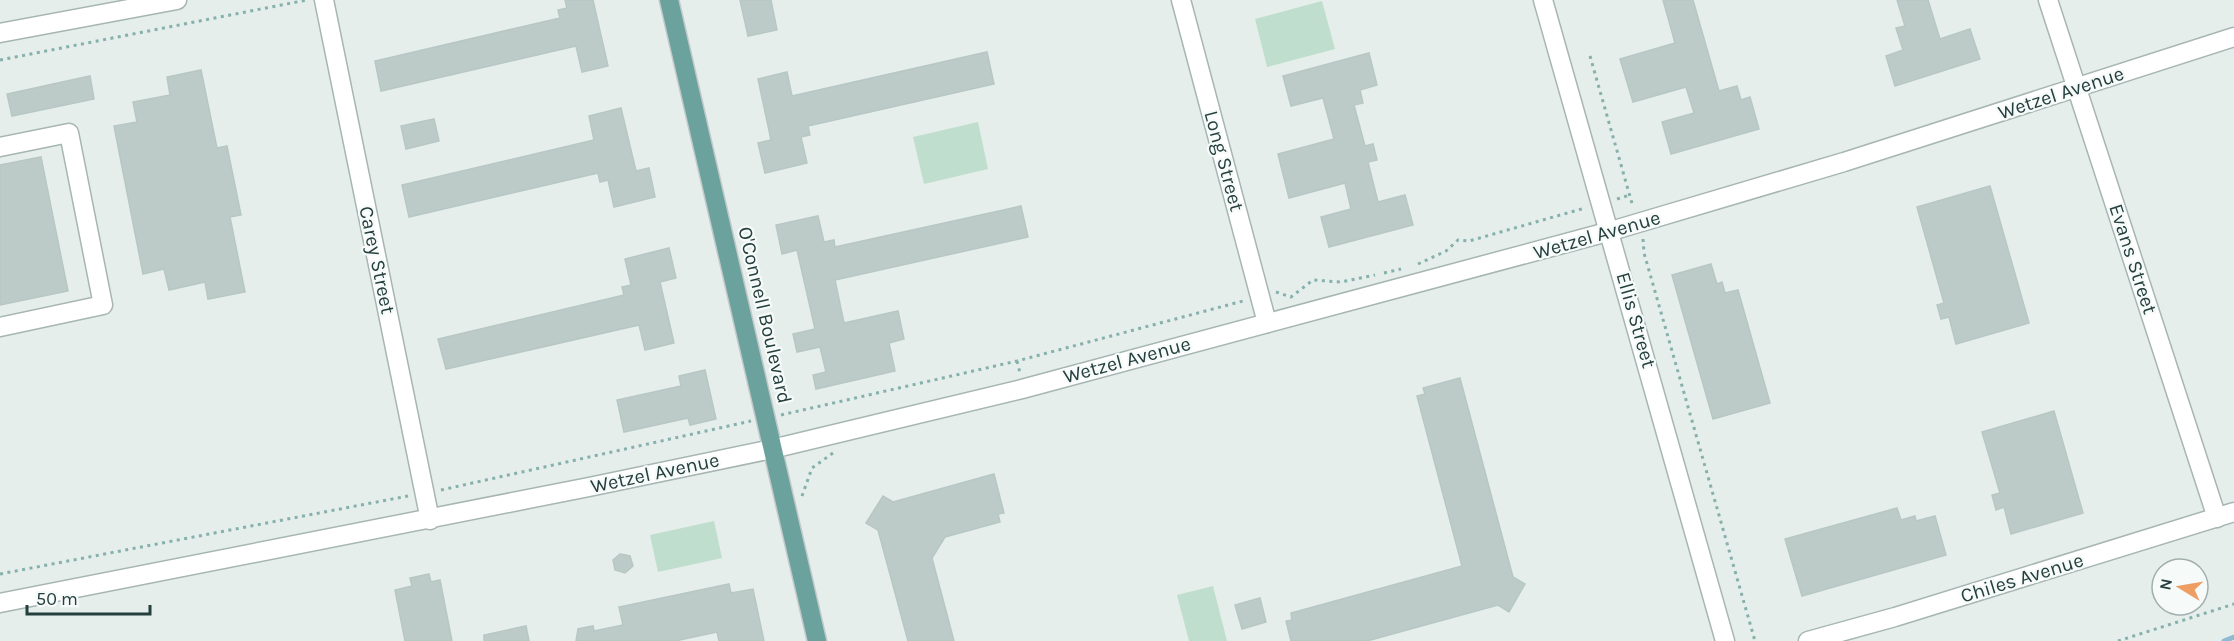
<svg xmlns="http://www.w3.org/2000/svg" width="2234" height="641" font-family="Karla,sans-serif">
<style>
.park{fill:#bfdecd}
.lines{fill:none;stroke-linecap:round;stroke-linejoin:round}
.stream{stroke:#8fbad1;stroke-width:5}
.building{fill:#bdcbc8;stroke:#b7c7c4;stroke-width:1.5}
.minor-casing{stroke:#a7b6b3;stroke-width:21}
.major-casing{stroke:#c2c9c9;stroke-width:21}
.path{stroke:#86b0ab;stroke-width:3;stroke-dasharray:3 4.5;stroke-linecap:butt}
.minor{stroke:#fff;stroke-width:18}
.major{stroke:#6ba29e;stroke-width:18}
.labels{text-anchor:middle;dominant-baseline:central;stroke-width:4.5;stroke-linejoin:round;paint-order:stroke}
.street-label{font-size:20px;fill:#243f3d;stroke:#f6faf9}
</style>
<rect width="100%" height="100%" fill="#e5eeeb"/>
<!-- park -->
<g class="park">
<path d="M1322 1 1335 49 1267 67 1255 19Z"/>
<path d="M978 122 988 169 924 184 913 137Z"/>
<path d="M714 521 722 558 658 572 650 535Z"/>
<path d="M1213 586 1227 641H1189L1177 595Z"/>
</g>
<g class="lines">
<!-- stream -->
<path class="stream" d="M2224 641 2234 637"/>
</g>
<!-- building -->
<g class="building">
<path d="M565 0H593L608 66 582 72 576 46 381 91 375 61 560 18 558 10 567 8Z"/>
<path d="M740 0H771L777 30 748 36Z"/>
<path d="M1663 0H1693L1719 91 1737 86 1741 100 1750 97 1759 129 1671 154 1662 122 1694 113 1686 87 1633 102 1620 59 1675 43Z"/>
<path d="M1897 0H1928L1940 39 1970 29 1980 59 1895 86 1886 56 1903 50 1896 28 1905 26Z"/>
<path d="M987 52 994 84 808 126 810 135 801 137 807 163 765 173 758 143 771 140 758 79 787 72 792 96Z"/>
<path d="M1369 53 1377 85 1360 90 1363 103 1354 105 1365 146 1373 144 1377 160 1368 162 1378 202 1405 195 1413 225 1329 247 1321 217 1351 209 1345 183 1289 198 1278 154 1334 139 1323 98 1291 106 1283 76Z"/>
<path d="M201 70 217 148 227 146 241 215 230 217 245 292 208 299 205 282 169 290 164 269 143 274 114 126 137 122 133 102 170 95 167 77Z"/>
<path d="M90 76 94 99 12 116 7 94Z"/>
<path d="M621 108 636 171 649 168 655 197 614 207 608 180 600 182 598 173 409 217 402 185 594 140 589 116Z"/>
<path d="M434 119 439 141 406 149 401 126Z"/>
<path d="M41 157 68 291 0 305V165Z"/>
<path d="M1990 186 2029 323 1956 344 1949 317 1941 319 1937 305 1944 303 1917 207Z"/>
<path d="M1021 206 1028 237 835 280 844 323 898 311 904 339 889 343 895 371 816 389 813 375 826 372 820 347 797 352 793 334 815 329 797 250 782 254 776 225 818 216 824 242 834 240 835 247Z"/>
<path d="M669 248 676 278 660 282 674 343 645 350 639 325 446 369 438 339 624 295 622 287 631 285 625 259Z"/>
<path d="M1711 264 1717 284 1722 282 1725 293 1738 290 1770 403 1713 419 1672 275Z"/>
<path d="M705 370 716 419 690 425 688 418 624 432 617 400 681 386 679 376Z"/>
<path d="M1460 378 1513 577 1525 584 1509 612 1498 605 1367 641H1291L1286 621 1292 620 1291 613 1462 566 1417 396 1425 394 1423 388Z"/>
<path d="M2054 411 2083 513 2011 534 2004 507 1996 510 1992 495 2000 493 1982 432Z"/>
<path d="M994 474 1004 513 998 514 1000 522 945 537 932 558 954 641H908L878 530 866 523 883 496 893 502Z"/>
<path d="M1897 508 1901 520 1915 516 1916 521 1935 516 1946 555 1802 596 1785 539Z"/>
<path d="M620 554 630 556 633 566 625 573 615 570 613 560Z"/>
<path d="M429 574 431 582 440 580 452 641H405L395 590 412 586 410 578Z"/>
<path d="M729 584 731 593 753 589 764 641H719L717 632 675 641H576L578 629 593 626 594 631 623 625 619 607Z"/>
<path d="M1260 598 1266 622 1242 629 1235 605Z"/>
<path d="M526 626 529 641H484V635Z"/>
</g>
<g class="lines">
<!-- minor casing -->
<g class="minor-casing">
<g id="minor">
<path d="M324 0 430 520"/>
<path d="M1181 0 1267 323"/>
<path d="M1543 0 1725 641"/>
<path d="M2048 0 2217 518"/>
<path d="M0 33 177 0"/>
<path d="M0 147 69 133 103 305 0 327"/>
<path d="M0 603 589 487 772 449 1022 389 1611 231 1844 162 2234 37"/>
<path d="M1808 641 1895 617 2234 512"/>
</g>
</g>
<!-- major casing -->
<g class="major-casing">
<path id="major" d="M669 0 817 641"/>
</g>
<!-- path -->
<g class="path">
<path d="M1590 56 1633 207"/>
<path d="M0 60 307 0"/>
<path d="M1617 199 1630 195"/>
<path d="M1643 239 1644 253 1755 641"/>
<path d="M1418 264 1446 251 1458 240 1469 241 1585 208"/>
<path d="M1384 273 1401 269"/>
<path d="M1276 292 1291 297 1313 280 1341 282 1375 275"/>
<path d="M1017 361 1020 373"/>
<path d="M781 415 1017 361 1243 301"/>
<path d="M441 490 751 421"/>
<path d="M802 496 812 468 833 453"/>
<path d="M0 574 408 496"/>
<path d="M2118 641 2234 604"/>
</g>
<!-- minor -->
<use href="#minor" class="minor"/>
<!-- major -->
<use href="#major" class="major"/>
</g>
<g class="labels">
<!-- street labels -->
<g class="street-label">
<text transform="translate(2061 93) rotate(-18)">Wetzel Avenue</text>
<text transform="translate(1224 161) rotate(75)">Long Street</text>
<text transform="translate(1597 235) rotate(-16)">Wetzel Avenue</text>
<text transform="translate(2133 259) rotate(72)">Evans Street</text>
<text transform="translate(377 260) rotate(78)">Carey Street</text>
<text transform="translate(765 315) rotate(77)">O'Connell Boulevard</text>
<text transform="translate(1636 320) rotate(74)">Ellis Street</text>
<text transform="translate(1127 360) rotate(-15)">Wetzel Avenue</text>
<text transform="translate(655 473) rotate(-12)">Wetzel Avenue</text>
<text transform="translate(2022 578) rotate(-17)">Chiles Avenue</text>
</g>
</g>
<!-- north arrow -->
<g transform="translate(2180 587) rotate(281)"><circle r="28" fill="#f6faf9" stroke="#a2afae" stroke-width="1.5"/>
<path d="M0-4.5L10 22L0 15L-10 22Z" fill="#ee9e63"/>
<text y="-9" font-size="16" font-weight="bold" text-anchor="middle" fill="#243f3d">N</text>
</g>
<!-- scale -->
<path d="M27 605v9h123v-9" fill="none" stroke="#243f3d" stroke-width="3"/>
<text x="36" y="605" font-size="18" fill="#243f3d" stroke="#f6faf9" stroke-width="4.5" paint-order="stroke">50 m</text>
</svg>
